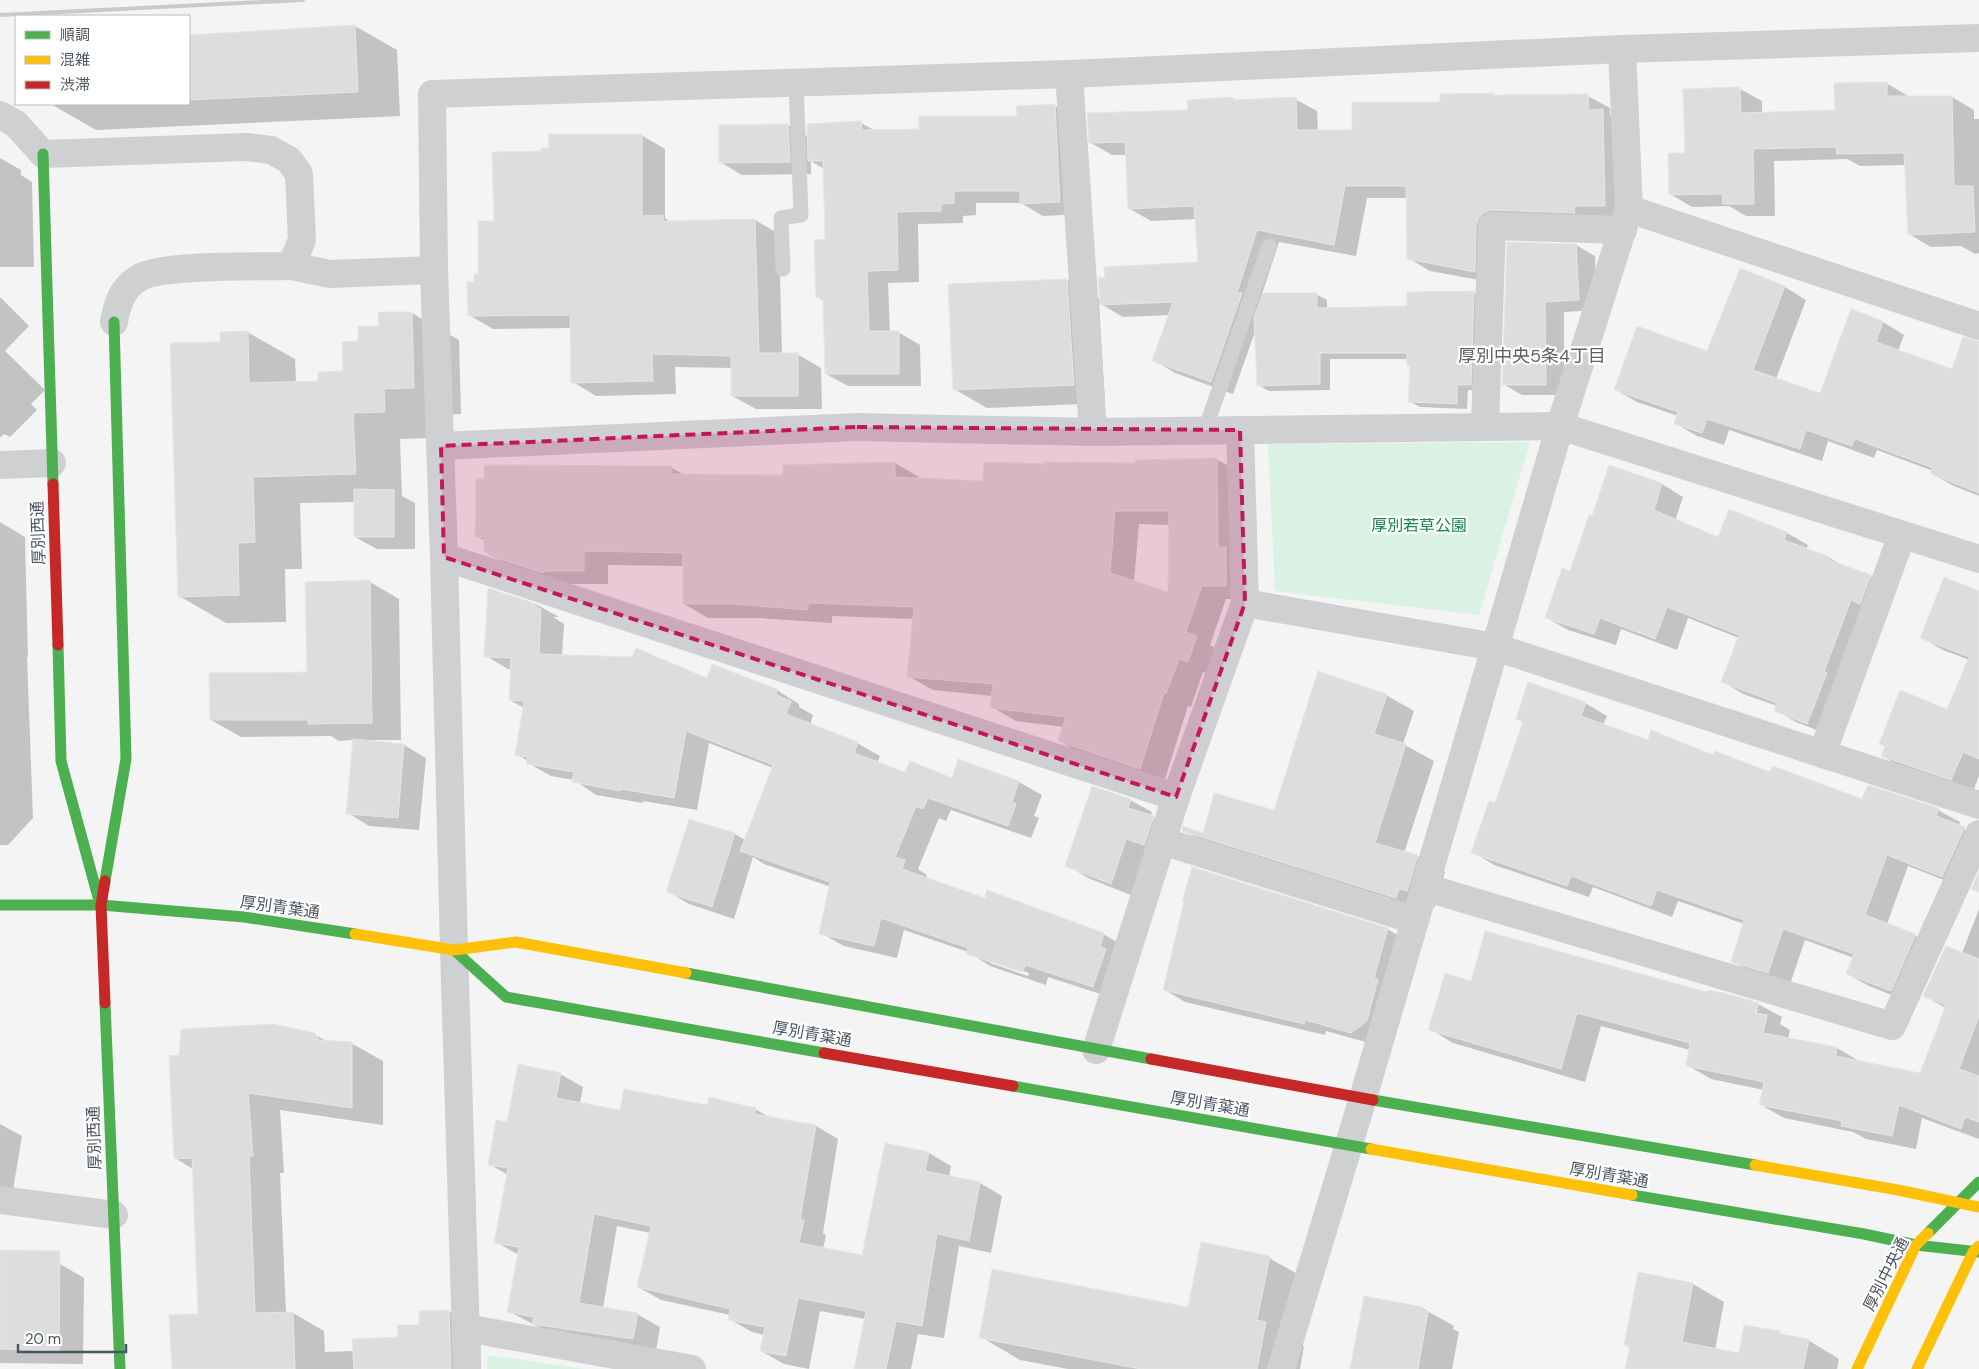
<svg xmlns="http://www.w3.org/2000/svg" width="1979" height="1369" font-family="'DM Sans','Noto Sans JP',sans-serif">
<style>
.green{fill:#d9f2e3}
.shadow{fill:#0003;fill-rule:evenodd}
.building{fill:#ddddde;stroke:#e5e6e7;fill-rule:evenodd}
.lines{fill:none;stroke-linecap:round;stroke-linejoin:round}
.lane{stroke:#ced0d2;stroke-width:15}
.street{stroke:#ced0d2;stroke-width:28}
.fast{stroke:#4caf50;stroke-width:11}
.slow{stroke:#ffc107;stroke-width:11}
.jam{stroke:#c62828;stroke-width:11}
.rail{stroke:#c9cacc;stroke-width:4}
.marked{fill:#c2185b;fill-opacity:0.2;stroke:#c2185b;stroke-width:4;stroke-dasharray:10 6;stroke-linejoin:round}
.labels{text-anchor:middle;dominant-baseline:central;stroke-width:4.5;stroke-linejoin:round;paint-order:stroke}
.park-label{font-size:16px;fill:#17864f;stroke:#fff}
.street-label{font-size:16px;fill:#4a5661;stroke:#fff}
.neighbourhood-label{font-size:18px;fill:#5f6368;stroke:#fff}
</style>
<rect width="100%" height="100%" fill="#f4f4f4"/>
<!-- green -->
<g class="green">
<path d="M1530 442 1479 615 1275 591 1268 444Z"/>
<path d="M487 1355 586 1369H487Z"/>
</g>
<!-- shadow -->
<g class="shadow">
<path d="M355 26 397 50 400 116 96 130 54 106V104H189V36Z"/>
<path d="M1886 83 1908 96V97H1952L1974 110V119H1979V253L1975 254 1961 246 1931 247 1909 234 1906 165 1860 166 1847 159 1774 161 1775 216H1746L1729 206 1692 207 1670 194 1687 154 1740 89 1762 101V114L1836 112Z"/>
<path d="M1588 96 1610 108V115L1625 123 1627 218 1507 224 1496 283 1430 271 1408 258V198H1367L1356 256 1279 242 1262 294H1316L1327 300V309L1408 307 1474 293 1484 299 1481 390H1468L1467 409 1420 407 1409 401 1411 367 1408 365V359H1330V390L1269 391 1258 385 1256 329 1233 394 1175 373 1154 360 1170 315 1123 317 1099 303 1105 403 987 408 954 389 1067 280 1101 300 1200 263 1197 219 1151 221 1130 209 1127 155H1112L1091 143 1232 98 1237 101 1295 99 1317 111 1318 132H1353L1441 104Z"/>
<path d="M1055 106 1077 118 1082 214 1043 216 1021 203H976V215L963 216V223L918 224 919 282 888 283 890 332H898L920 345 921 386H848L826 374 825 301 818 297 826 241 824 169 811 161V174L742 175 720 162 788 125 809 137 861 123 876 131H921L1018 117Z"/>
<path d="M641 135 665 149V218L671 222 755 220 779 234 782 354H797L821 368 822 409H756L732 396V368L675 367 676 394 596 396 573 382 571 328 493 329 469 315 475 283 479 276 495 222 542 152Z"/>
<path d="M0 158 21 170V175L32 182 34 267H0Z"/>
<path d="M1508 243 1576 245 1595 256 1597 310 1564 312V395H1522L1503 384Z"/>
<path d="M1741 270 1785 287 1806 300 1776 379 1820 394 1851 310 1883 322 1904 335 1898 351 1953 371 1979 355V496L1954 486 1932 474 1933 471 1877 450 1874 458 1828 441 1822 461 1729 430 1724 445 1697 436 1676 424 1678 416 1637 402 1616 390 1708 353Z"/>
<path d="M0 297 29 326 5 351 45 390 31 404 37 410 10 437 4 434 0 438Z"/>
<path d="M412 313 459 340 461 414 432 415V438L400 439 402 496 415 503V549H377L355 537V502L300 503 302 569H285L286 622 226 623 179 596 221 343 247 332 295 359 296 383 319 382 344 372 359 343 380 327Z"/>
<path d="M1216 459 1241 473 1250 599H1226L1210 645 1220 651 1213 675 1203 672 1191 707 1188 706 1164 782 1084 755 1059 741 1064 727 1016 721 992 707 993 696 933 690 908 676 914 619 832 616V623L760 618H708L684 604V566L608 565V584H567L509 566 485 552V541L477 536 672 468 686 476H785L895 463 919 477V480L984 483 1046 466 1136 464ZM1139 524 1170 525 1169 594 1134 582Z"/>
<path d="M1609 467 1662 484 1683 497 1675 521 1718 539 1787 533 1808 545 1806 549 1830 558 1847 568 1870 576 1891 588 1829 735 1796 722 1775 710 1777 706 1743 694 1722 681 1739 638 1688 618 1677 650 1621 629 1616 645 1568 630 1547 618 1571 572 1593 517Z"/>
<path d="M0 522 25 537 28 657H27L33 818 8 845H0Z"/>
<path d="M370 582 399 599 401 740H367V742L404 745 426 758 419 830 369 826 348 813 354 740 339 741 331 736 241 737 211 720 308 674Z"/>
<path d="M489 590 539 606 559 617H553L564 624 562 656 777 690 799 704V707L813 715 810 725 857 743 880 756 877 763 906 774 953 780 959 761 1019 782 1042 795 1034 816 1039 818 1031 838 951 810 946 821 939 818 918 869 927 875 926 878 985 900 1103 934 1126 947 1116 999 1048 977 1046 985 990 966 968 952 904 930 897 958 844 946 821 933 831 887 764 864 753 857 734 919 689 904 667 891 690 820 735 834 745 840 773 768 709 743 697 810 643 801V803L596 795 574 780 551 776 528 763V761L516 754 524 708 510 700 512 669H508L486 656ZM990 960 1029 973 1028 976 990 963Z"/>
<path d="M1979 592V776L1973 791 1903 768 1882 756 1947 711 1969 660 1943 650 1922 638Z"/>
<path d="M1386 695 1414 711 1403 744 1434 761 1404 853 1417 856 1445 872 1435 907 1427 904 1425 913 1211 846 1183 830 1204 834 1275 812Z"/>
<path d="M1585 703 1607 716 1603 725 1648 741 1714 757 1862 800 1868 787 1938 810 1960 822 1958 826 1979 837 1964 888 1908 866 1887 924 1916 936 1937 948 1912 1003 1869 986 1847 974 1854 958 1805 940 1790 984 1754 974 1732 961 1744 924 1678 901 1672 917 1593 887 1589 897 1494 865 1473 852 1496 805 1524 723 1517 719Z"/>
<path d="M1130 800 1152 812 1151 817 1175 830 1133 896 1088 878 1067 865Z"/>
<path d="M1979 909V1139L1922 1118 1916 1149 1866 1139 1853 1132 1784 1118 1761 1105 1764 1090 1711 1079 1687 1065 1690 1050 1601 1026 1585 1082 1453 1043 1430 1029 1472 982 1708 993 1758 1004 1782 1017 1780 1024 1790 1030 1788 1039 1837 1048 1861 1062 1921 1074 1946 1008 1924 996 1962 953ZM1755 1009H1758L1754 1019Z"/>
<path d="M1387 929 1408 941 1373 1044 1326 1031 1325 1035 1185 1002 1165 990Z"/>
<path d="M314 1034 328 1042 351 1043 383 1061V1125L280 1110 284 1173H280L286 1313H293L324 1331 325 1352 354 1351 399 1338 448 1311 480 1330 481 1369H173L199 1315 193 1169 175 1158 171 1057Z"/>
<path d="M560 1074 583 1087 580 1103 621 1111 708 1107 755 1109 771 1118 816 1126 838 1139 823 1233 826 1235 823 1249 863 1256 929 1153 951 1166 949 1177 980 1183 1002 1196 991 1253 959 1246 944 1338 918 1334 911 1369H856L865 1319 820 1311 809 1369 784 1364 761 1351 764 1335 752 1332 729 1319 730 1315 661 1300 638 1287 650 1233 617 1226 603 1308 637 1314 660 1327 656 1351 556 1336 508 1311 519 1255 496 1242 508 1175 489 1164 508 1123Z"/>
<path d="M0 1124 22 1136 13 1190 0 1188Z"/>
<path d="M1269 1258 1308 1280 1296 1341 1304 1346 1300 1369H1068L1020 1360 981 1337 1189 1308Z"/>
<path d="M0 1264H60L84 1278 83 1364 0 1363Z"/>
<path d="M1693 1284 1724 1302 1715 1350 1740 1354 1780 1333 1785 1336 1808 1340 1839 1359 1837 1369H1627L1631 1348 1625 1345Z"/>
<path d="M1422 1308 1454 1326 1453 1329 1459 1332 1452 1369H1352Z"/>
</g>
<!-- building -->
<g class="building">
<path d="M355 25 358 92 189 100V35Z"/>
<path d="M1887 82V96H1952L1954 186H1973L1975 232 1908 235 1904 153 1837 154 1836 147 1753 149 1754 204H1723L1722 194 1669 195 1668 153H1685L1683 89 1740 87 1741 113 1835 110 1834 83Z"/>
<path d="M1494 93V95L1588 94 1589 110 1603 109 1605 206H1574L1575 213 1492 210 1485 212 1479 217 1476 225 1475 272 1407 259 1406 186H1345L1334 245 1257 230 1237 293H1242L1211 382 1152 361 1173 302 1100 305 1098 278 1105 277 1104 267 1198 262 1194 206 1128 209 1125 142 1089 143 1087 113 1188 110 1187 100 1232 97V100L1296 97 1297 130H1352V102H1440V94Z"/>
<path d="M1055 104 1060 202 1020 204V191H954V203L941 204V211L897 212 898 270 867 271 869 331H899V374H825L823 297 816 298 814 240 825 239 823 161H808L807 124 861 121 862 130 919 129V116H1017L1016 106Z"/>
<path d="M788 124 790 162 719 163V125Z"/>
<path d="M548 134H642V216L663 215V221L755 219 759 353H798V396H731V356L652 354 653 381 571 383 570 315 468 316 467 282H474V274H478V221H494L492 152 541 151V148H549Z"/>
<path d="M1507 242 1576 244 1579 300 1545 302 1546 385H1502Z"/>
<path d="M1740 268 1785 286 1753 370 1820 393 1851 309 1883 321 1876 342 1952 369 1963 337 1979 341V493L1931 474 1933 468 1855 439 1852 446 1806 430 1800 449 1707 419 1702 433 1674 424 1678 412 1614 390 1637 326 1707 351Z"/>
<path d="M1067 279 1074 385 953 390 948 284Z"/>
<path d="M1474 291 1471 385H1457V404L1408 402 1410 366H1407V353H1320V384L1257 386 1254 317 1263 293H1317V308L1407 306V292Z"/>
<path d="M378 312H412L414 388 384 389 385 412 353 413 356 474 253 477 255 542 238 543 239 595 178 597 170 343 220 342V332L248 331 249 383 318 381V372L343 371 342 342 358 341V326H379Z"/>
<path d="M1217 458 1218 547H1226V586H1202L1186 632 1197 636 1188 662 1179 659 1166 694 1164 693 1140 769 1058 741 1066 717 990 708 993 684 907 677 914 607 808 603V610L735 604H683V553L584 551V571H544L543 573 490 556V553L484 552V537H475L476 479H484V465L672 466V474L783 475V465L895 462V477L983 481 984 462 1045 464V462L1135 463V460ZM1115 511H1169L1168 592 1110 573Z"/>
<path d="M1609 465 1662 483 1654 510 1718 537 1729 509 1787 532 1784 540 1830 557 1829 560 1871 575 1860 604 1851 600 1824 672 1827 673 1807 724 1774 711 1777 703 1721 682 1739 635 1667 607 1655 639 1600 618 1594 634 1545 618 1562 568 1570 571 1589 515 1592 516Z"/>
<path d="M354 489 394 490V537H354Z"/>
<path d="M1944 577 1979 591V759L1963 752 1951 780 1881 756 1885 746 1879 744 1900 690 1947 709 1969 657 1920 638Z"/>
<path d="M370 580 372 723 308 724V720H210L209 673 307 672 305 582Z"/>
<path d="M488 588 540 605H531L541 609 539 654 632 657 636 648 707 678 712 664 777 689 776 695 791 701 786 714 858 742 854 753 905 772 910 761 952 778 958 759 1019 781 1012 802 1016 804 1008 826 928 798 923 809 916 806 895 857 905 860 902 869 985 898 987 890 1104 933 1100 947 1106 949 1093 987 1025 965 1023 972 966 954 968 948 881 918 874 946 819 934 830 882 740 851 773 765 686 731 674 798 621 789 620 791 572 782 574 772 526 764 528 757 515 755 524 701 509 700 511 658 484 657Z"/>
<path d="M1318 671 1387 694 1374 734 1406 744 1375 843 1418 855 1407 891 1399 889 1396 898 1182 831 1183 826 1203 833 1214 793 1274 810Z"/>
<path d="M1528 682 1586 702 1581 716 1648 740 1651 730 1713 755 1715 751 1770 772 1773 766 1862 799 1868 785 1939 808 1936 816 1965 827 1942 877 1887 855 1865 915 1916 934 1891 991 1846 974 1854 954 1783 929 1768 973 1731 962 1744 920 1657 890 1651 906 1571 876 1567 886 1471 853 1489 801 1495 803 1523 722 1516 719Z"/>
<path d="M353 739 404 744 398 818 346 814Z"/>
<path d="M1092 786 1131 799 1128 808 1154 816 1144 845 1126 839 1111 884 1065 866Z"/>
<path d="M689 819 735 833 712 907 666 892Z"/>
<path d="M1192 867 1388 928 1374 978 1378 979 1367 1021 1351 1033 1305 1020 1304 1024 1163 990 1184 901H1182Z"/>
<path d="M1979 872V892L1971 889Z"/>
<path d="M1485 931 1707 992 1708 990 1721 993V992L1759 1003 1755 1013 1767 1015 1763 1033 1837 1047 1836 1056 1920 1073 1946 1005 1923 996 1946 946 1979 959V1016L1959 1069 1979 1076V1122L1965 1117 1961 1129 1899 1105 1892 1136 1841 1126 1842 1121 1759 1105 1764 1082 1686 1066 1690 1043 1577 1013 1561 1069 1428 1030 1445 973 1471 981Z"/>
<path d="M273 1024 315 1033 319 1040 352 1042V1108L248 1093 253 1156H249L255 1313 293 1312 295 1369H172L169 1315 198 1314 192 1158 174 1159 169 1056 179 1055 181 1029Z"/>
<path d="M518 1064 561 1073 556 1098 620 1110 624 1089 707 1105 709 1097 756 1108 754 1114 816 1125 800 1220H804L799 1243 862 1255 885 1143 929 1152 925 1171 980 1182 969 1241 937 1234 922 1326 896 1321 886 1369H854L866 1311 798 1298 786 1356 760 1351 765 1327 728 1320 730 1309 637 1287 651 1226 594 1214 579 1303 638 1313 633 1339 532 1324 534 1317 507 1312 519 1247 494 1243 508 1168 488 1165 496 1120 507 1122Z"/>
<path d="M1201 1242 1270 1256 1257 1320 1266 1322 1257 1369H1141L979 1338 992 1269 1188 1307Z"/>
<path d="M0 1250 60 1251 59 1351 0 1349Z"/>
<path d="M1638 1272 1693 1283 1682 1342 1739 1353 1744 1325 1780 1331V1334L1809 1339 1803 1369H1625L1630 1346 1624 1345Z"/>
<path d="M1364 1296 1423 1307 1422 1311 1428 1312 1418 1369H1350Z"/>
<path d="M449 1310 451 1369H354L352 1339 398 1337 397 1325H419V1311Z"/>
</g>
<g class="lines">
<!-- lane -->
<g class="lane">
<path d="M783 269 781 218 801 215 796 82"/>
<path d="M1205 430 1269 246"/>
</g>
<!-- street -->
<g class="street">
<path d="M1069 74 1093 432"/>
<path d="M0 115 16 124 43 154 246 147 271 150 289 160 299 174 302 240 291 266C260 267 161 264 139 278 122 288 117 304 114 322"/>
<path d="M1629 209 1979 326"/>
<path d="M291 266 330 274 434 270"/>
<path d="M1485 426 1492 226 1623 230"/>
<path d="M441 446 857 427 1093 432 1560 426 1979 559"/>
<path d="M0 465 52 463"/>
<path d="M444 557 1176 797"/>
<path d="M1245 603 1495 647 1979 805"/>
<path d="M1822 754 1902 535"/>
<path d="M1162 841 1414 920"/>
<path d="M1424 887 1892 1026 1979 834"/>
<path d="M1096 1050 1176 797 1245 603 1240 430"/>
<path d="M0 1200 114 1215"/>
<path d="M466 1328 692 1369"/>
<path d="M467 1369 454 950 444 557 434 270 432 94 1069 74 1622 49 1979 38"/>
<path d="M1281 1369 1363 1098 1560 426 1629 209 1622 49"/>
</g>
<!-- fast -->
<g class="fast">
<path d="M43 154 53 484"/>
<path d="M58 645 61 761 98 897"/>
<path d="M105 881 126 759 114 322"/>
<path d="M0 905H101L244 917 355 934"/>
<path d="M454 950 506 997 824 1053"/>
<path d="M686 973 1151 1059"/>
<path d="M105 1003 120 1369"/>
<path d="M1013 1086 1371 1149"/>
<path d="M1373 1100 1755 1165"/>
<path d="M1632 1195 1864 1234 1916 1245 1979 1252"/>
<path d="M1928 1233 1979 1182"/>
</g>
<!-- slow -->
<g class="slow">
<path d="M355 934 454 950 516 942 686 973"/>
<path d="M1371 1149 1632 1195"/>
<path d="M1755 1165 1898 1190 1979 1207"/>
<path d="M1857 1369 1916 1245 1928 1233"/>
<path d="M1917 1369 1973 1252 1979 1246"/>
</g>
<!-- jam -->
<g class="jam">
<path d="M53 484 58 645"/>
<path d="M105 1003 101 905 105 881"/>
<path d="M824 1053 1013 1086"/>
<path d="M1151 1059 1373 1100"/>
</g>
<!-- rail -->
<path class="rail" d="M0 15 303 0"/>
</g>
<!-- marked area -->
<path class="marked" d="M857 427 1240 430 1245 603 1176 797 444 557 441 446Z"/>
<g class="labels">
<!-- park labels -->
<g class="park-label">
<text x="1419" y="525">厚別若草公園</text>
</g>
<!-- street labels -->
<g class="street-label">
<text transform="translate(38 533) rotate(-92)">厚別西通</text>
<text transform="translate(280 907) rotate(8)">厚別青葉通</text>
<text transform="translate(812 1034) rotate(10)">厚別青葉通</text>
<text transform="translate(1210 1104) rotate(10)">厚別青葉通</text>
<text transform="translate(94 1138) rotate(-92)">厚別西通</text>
<text transform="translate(1609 1175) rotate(10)">厚別青葉通</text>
<text transform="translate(1886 1274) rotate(-63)">厚別中央通</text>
</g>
<!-- neighbourhood labels -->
<g class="neighbourhood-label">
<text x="1532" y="356">厚別中央5条4丁目</text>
</g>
</g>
<!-- legend -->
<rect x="15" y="15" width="175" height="90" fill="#ffffff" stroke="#b7bbc0"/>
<rect x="25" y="31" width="25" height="8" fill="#4caf50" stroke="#b7bbc0"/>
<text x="60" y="40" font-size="15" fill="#4a5661">順調</text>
<rect x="25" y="56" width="25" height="8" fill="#ffc107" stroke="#b7bbc0"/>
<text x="60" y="65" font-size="15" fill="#4a5661">混雑</text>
<rect x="25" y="81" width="25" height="8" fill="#c62828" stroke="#b7bbc0"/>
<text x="60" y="90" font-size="15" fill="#4a5661">渋滞</text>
<!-- scale -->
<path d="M18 1344v8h108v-8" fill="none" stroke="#4a5661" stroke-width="2.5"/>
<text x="25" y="1344" font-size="15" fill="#4a5661" stroke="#ffffff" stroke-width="4" paint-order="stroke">20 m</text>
</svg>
